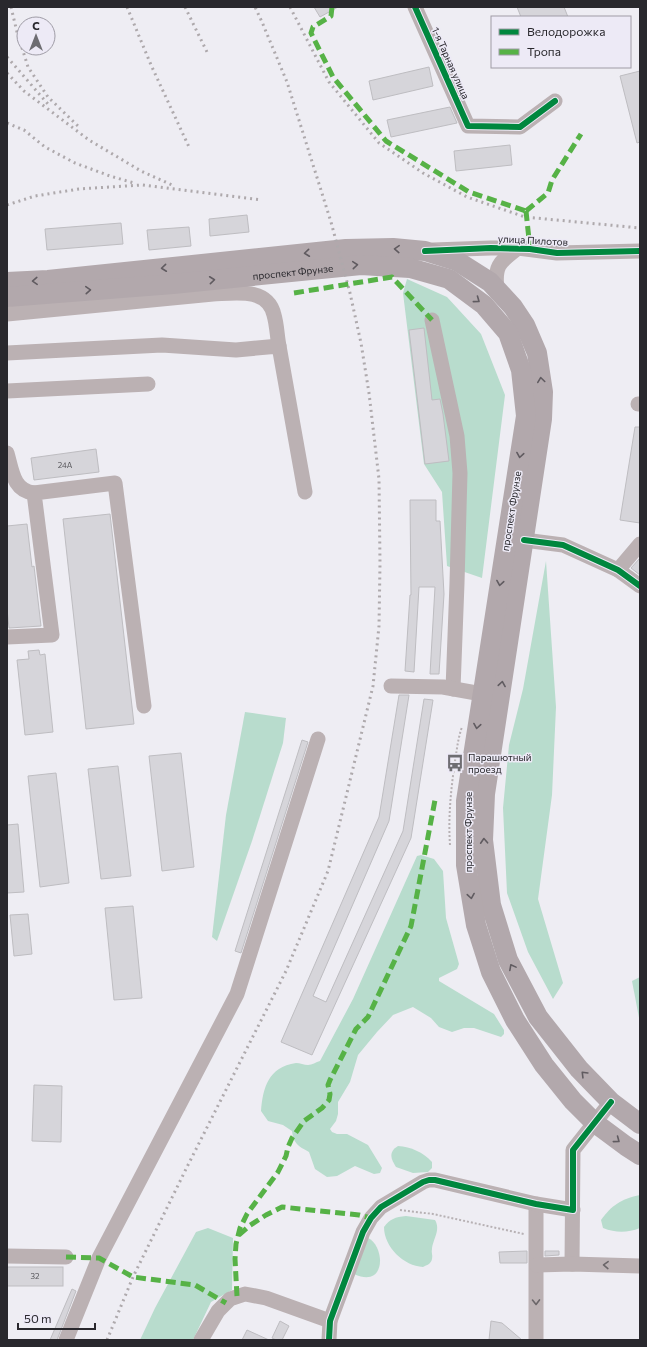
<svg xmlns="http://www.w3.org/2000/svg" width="647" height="1347" font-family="Commissioner,sans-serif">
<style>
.green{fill:#b8dccd}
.building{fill:#d6d5da;stroke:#bebdc1}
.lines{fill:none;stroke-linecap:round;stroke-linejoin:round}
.path{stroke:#b7b1b4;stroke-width:2;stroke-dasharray:2 2;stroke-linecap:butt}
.minor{stroke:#bbb1b3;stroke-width:15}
.major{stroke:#b2a8ac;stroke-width:20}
.rail{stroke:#aea9ac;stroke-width:3;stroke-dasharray:2 4;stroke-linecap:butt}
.quiet{stroke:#56b246;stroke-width:5;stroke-dasharray:10 5;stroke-linecap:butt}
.cycleway-casing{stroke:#edeaf6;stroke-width:8}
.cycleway{stroke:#00873e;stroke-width:6}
.oneway{stroke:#605b60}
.oneway2{stroke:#6b6669}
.labels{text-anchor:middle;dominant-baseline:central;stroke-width:3;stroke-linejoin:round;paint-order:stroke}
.number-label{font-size:8px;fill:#555459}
.street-label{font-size:10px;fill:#29282d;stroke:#edeaf6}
.poi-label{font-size:10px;fill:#29282d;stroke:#edeaf6;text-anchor:start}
</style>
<rect width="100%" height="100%" fill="#eeedf3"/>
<!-- green -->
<g class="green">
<path d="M407 279 447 297 481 334 505 395 482 578 447 566 442 492 424 464 403 293Z"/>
<path d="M546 561 556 707 552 795 538 899 563 983 553 999 528 952 507 893 503 808 509 745 523 689Z"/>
<path d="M245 712 286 718 283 743 252 841 217 941 212 937 226 815Z"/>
<path d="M421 855 434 859 443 871 446 918 459 964 457 969 439 978V981L494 1014 504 1030V1034L501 1037 474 1028H464L452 1032 439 1027 431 1018 413 1007 393 1015 377 1032 358 1055 350 1082 338 1102V1114L336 1121 330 1129 332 1132 337 1134H347L368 1145 382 1168 380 1173 374 1174 355 1166 337 1176 327 1177 315 1169 309 1152C298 1146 293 1143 292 1131L283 1125 268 1121 261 1111C263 1088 268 1067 296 1063 300 1063 304 1065 308 1065 312 1065 316 1062 320 1061L353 999 417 856Z"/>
<path d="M640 977V1023L632 981Z"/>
<path d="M398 1146C411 1147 423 1152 432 1162V1168L428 1172 413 1173 396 1167C391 1159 388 1152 398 1146Z"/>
<path d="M640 1195V1228C627 1233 616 1233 603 1228L601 1220C612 1205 621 1199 640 1195Z"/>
<path d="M406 1216 435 1220C441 1230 433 1239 432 1249 431 1252 433 1255 432 1259 431 1264 427 1265 423 1267 404 1266 384 1247 384 1227 390 1219 395 1217 406 1216Z"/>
<path d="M208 1228 233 1238 232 1290 211 1302 193 1340H140L155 1308 196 1232Z"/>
<path d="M368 1238C385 1246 387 1289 354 1274Z"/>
</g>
<!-- building -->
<g class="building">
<path d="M314 7H338L320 17Z"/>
<path d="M517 7H564L568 17H521Z"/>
<path d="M429 67 433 86 373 100 369 81Z"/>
<path d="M640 71V142L637 143 620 76Z"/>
<path d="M450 107 457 123 391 137 387 120Z"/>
<path d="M510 145 512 165 456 171 454 151Z"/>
<path d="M247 215 249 232 210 236 209 219Z"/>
<path d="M121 223 123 244 47 250 45 229Z"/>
<path d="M189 227 191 246 149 250 147 230Z"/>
<path d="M424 328 432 400 440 399 443 414 449 461 425 464 409 330Z"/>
<path d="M635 427H640V523L620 520Z"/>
<path d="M96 449 99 472 34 480 31 458Z"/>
<path d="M410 500H436V521H440L444 594 439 674H430L435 587H419L414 672 405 671 410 595H411Z"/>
<path d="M110 514 134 724 86 729 63 519Z"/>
<path d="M27 524 32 567 34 566 41 626 9 628 7 609V526Z"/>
<path d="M640 558V575L631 568Z"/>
<path d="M39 650 40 655 45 654 53 732 25 735 17 660 29 659 28 651Z"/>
<path d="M399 695H409L389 821 313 996 326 1002 403 831 424 699 433 700 411 838 312 1055 281 1042 379 817Z"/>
<path d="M302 740 308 742 241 953 235 951Z"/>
<path d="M181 753 194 867 162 871 149 756Z"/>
<path d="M118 766 131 876 101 879 88 769Z"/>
<path d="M56 773 69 883 40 887 28 776Z"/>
<path d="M18 824 24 892 7 893V825Z"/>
<path d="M133 906 142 998 114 1000 105 908Z"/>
<path d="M28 914 32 954 14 956 10 915Z"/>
<path d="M34 1085 62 1086 61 1142 32 1141Z"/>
<path d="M527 1251V1263H500L499 1252Z"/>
<path d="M545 1251H559V1255L545 1256Z"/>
<rect x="7" y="1267" width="56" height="19"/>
<path d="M72 1289 76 1291 57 1340H50Z"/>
<path d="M280 1321 289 1326 282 1340H276L272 1338Z"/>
<path d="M491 1321 502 1323 522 1340H489Z"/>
<path d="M247 1330 269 1340H242Z"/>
</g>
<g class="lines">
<!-- path -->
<g class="path">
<path d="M450 845C448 817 451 789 455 761 457 749 458 738 462 727"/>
<path d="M400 1210 433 1214 524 1234"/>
</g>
<!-- minor -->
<g class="minor">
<path d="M415 7 468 126 520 127 555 101"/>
<path d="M433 250 491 248H518L557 253 640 251"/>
<path d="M497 289C494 265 500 262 518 248"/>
<path d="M7 314 213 294C235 293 268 287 274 315 277 325 277 336 279 346"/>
<path d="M432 320 457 436 460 473 457 583 453 689"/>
<path d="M7 353 162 345 236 350 279 346 305 492"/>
<path d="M7 391 148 384"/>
<path d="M638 404H640"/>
<path d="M7 453C12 470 13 491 34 493"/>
<path d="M524 540 563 545 618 570 640 586"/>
<path d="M618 570 640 544"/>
<path d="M7 637 52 635 34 493 115 483 144 706"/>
<path d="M391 686 443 687 482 694"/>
<path d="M536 1204V1340"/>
<path d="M7 1256 66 1257"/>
<path d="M572 1264 573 1150 611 1102"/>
<path d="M537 1265 572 1264 640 1266"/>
<path d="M66 1340 99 1258 237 994 318 739"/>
<path d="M201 1340 218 1311 230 1299 245 1294 266 1298 330 1321"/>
<path d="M329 1340 330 1321 363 1232 371 1218 381 1207 423 1182 429 1180H435L536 1204 573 1210"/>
</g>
<!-- major -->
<g class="major">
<path d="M7 282 48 280 346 249 393 248 425 251 457 261 490 282 513 307 525 325 537 353 543 392 542 419 485 794 483 840 491 905 508 960 538 1017 579 1069 611 1102 640 1124"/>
<path id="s1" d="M7 297 173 284 361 265 410 268 449 279 484 305 508 333 521 370 526 416 466 801V865L476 925 491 972 515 1020 544 1065 573 1101 595 1123 626 1146 640 1155"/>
</g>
<!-- rail -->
<g class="rail">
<path d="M11 7 17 32 28 67 48 97 78 126"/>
<path d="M127 7 151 65 189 147"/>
<path d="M185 7 207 52"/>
<path d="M290 7 329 82 379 143 423 173 467 197 525 217 640 228"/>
<path d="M7 57 48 104"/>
<path d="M7 73 24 91 89 140 141 171 172 185"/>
<path d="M7 123 24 130 45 147 75 163 110 176 134 183"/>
<path d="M7 205 35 196 79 189 142 185 262 200"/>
<path d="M107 1340 133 1277 187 1167 286 971 328 871 373 686 379 626 380 563 379 479 369 393 361 343 350 293 331 222 287 82 262 22 255 7"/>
</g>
<!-- quiet -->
<g class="quiet">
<path d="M332 7 331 16 313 27 311 33 333 77 386 141 469 192 526 211"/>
<path d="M526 211 548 193 552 180 581 134"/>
<path d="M526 211 530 249"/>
<path d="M294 293 392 277 432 320"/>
<path d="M239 1235 249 1226 266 1215 282 1207 359 1215 371 1218"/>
<path d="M66 1257 99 1258 133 1277 195 1285 226 1303"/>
<path d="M237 1296 235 1259 236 1244 240 1228 247 1214 278 1172 286 1156 288 1147 292 1138 304 1121 322 1108 329 1100 330 1094 328 1085 330 1080 356 1029 368 1017 411 926 435 800"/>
</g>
<!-- cycleway casing -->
<g class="cycleway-casing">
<g id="cycleway">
<path d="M415 7 468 126 520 127 555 101"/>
<path d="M425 251 491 248 530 249 557 253 640 251"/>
<path d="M524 540 563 545 618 570 640 586"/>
<path d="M329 1340 330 1321 363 1232 371 1218 381 1207 423 1182 429 1180H435L536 1204 573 1210V1150L611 1102"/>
</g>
</g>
<!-- cycleway -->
<use href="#cycleway" class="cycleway"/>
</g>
<!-- one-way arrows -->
<defs><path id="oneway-chevron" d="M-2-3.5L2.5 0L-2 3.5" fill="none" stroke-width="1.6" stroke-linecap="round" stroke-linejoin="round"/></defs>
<g class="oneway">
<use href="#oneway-chevron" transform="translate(397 249) rotate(-177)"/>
<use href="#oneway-chevron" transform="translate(307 253) rotate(174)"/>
<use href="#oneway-chevron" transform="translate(355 265) rotate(-5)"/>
<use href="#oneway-chevron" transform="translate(164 268) rotate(174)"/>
<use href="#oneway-chevron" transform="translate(212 280) rotate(-6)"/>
<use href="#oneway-chevron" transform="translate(35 281) rotate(177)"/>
<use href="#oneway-chevron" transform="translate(88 290) rotate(-4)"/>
<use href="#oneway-chevron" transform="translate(477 300) rotate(36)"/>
<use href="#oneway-chevron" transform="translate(541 380) rotate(-98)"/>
<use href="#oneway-chevron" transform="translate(520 455) rotate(99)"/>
<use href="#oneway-chevron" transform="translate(500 583) rotate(99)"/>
<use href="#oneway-chevron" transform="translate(502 684) rotate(-81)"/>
<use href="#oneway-chevron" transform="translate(477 726) rotate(99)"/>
<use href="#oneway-chevron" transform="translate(484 841) rotate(-93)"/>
<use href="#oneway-chevron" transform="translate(471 896) rotate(81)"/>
<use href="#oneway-chevron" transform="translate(512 967) rotate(-118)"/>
<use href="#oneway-chevron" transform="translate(584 1074) rotate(-135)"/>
<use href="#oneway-chevron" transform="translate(617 1140) rotate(37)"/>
</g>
<g class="oneway2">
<use href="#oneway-chevron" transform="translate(606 1265) rotate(-178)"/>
<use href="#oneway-chevron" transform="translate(536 1302) rotate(89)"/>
</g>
<!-- icons -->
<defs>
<g id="bus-bare" transform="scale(1.38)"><path d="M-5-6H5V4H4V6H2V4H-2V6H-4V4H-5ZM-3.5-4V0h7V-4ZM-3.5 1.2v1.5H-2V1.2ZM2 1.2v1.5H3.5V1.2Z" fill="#6e6d72" stroke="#edeaf6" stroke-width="2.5" paint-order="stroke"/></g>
</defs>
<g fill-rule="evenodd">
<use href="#bus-bare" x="455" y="763"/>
</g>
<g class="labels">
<!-- number labels -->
<g class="number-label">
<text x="65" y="465">24А</text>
<text x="35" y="1276">32</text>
</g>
<!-- street labels -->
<g class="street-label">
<text transform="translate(451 63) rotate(66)">1-я Тарная улица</text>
<text transform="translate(533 240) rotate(3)">улица Пилотов</text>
<text stroke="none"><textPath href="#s1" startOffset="287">проспект Фрунзе</textPath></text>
<text transform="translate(511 511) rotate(-81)">проспект Фрунзе</text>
<text transform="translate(468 832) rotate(-90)">проспект Фрунзе</text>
</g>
<!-- poi labels -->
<g class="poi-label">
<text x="468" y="757">Парашютный<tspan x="468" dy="12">проезд</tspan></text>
</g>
</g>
<!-- border -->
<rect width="647" height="1347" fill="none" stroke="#29282d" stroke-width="16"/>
<!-- legend -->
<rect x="491" y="16" width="140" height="52" fill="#edeaf6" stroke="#9f9ca6"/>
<rect x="499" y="29" width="20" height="6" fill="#00873e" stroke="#9f9ca6"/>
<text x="527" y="36" font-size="12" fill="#29282d">Велодорожка</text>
<rect x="499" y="49" width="20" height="6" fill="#56b246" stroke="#9f9ca6"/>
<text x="527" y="56" font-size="12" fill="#29282d">Тропа</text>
<!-- north arrow -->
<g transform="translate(36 36)"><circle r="19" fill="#edeaf6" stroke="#9f9ca6"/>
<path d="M0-3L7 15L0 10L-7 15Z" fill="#6e6d72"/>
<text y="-6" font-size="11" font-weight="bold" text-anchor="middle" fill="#29282d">С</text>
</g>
<!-- scale -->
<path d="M18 1323v6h77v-6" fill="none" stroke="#29282d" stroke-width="2"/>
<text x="24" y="1323" font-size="12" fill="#29282d" stroke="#edeaf6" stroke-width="3" paint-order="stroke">50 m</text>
</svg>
